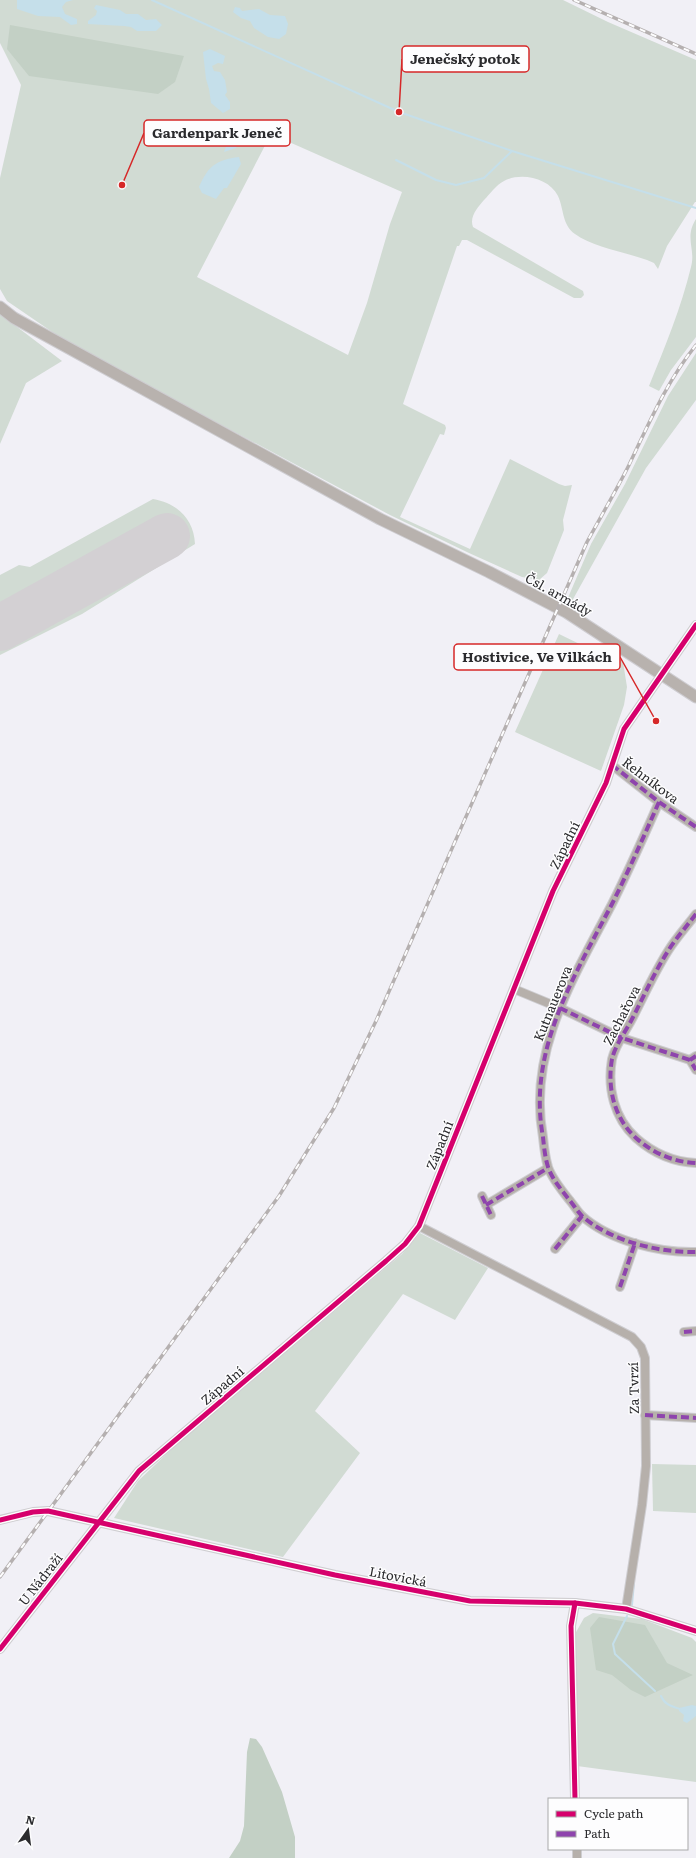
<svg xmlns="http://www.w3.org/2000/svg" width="696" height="1858" font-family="Literata,serif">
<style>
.green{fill:#d1dbd3;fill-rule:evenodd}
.forest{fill:#c3d0c5}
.water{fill:#c5dfea}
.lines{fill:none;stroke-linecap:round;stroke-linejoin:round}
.stream{stroke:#c5dfea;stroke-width:2}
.runway{stroke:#d3d0d3;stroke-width:46}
.minor-casing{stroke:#cecdd1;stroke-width:10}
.major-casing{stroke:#cecdd1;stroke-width:13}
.minor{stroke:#b6b0ab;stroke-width:8}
.major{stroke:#b8b2ae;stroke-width:11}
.rail-casing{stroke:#b5b0b0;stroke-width:3.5}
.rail{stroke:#fdfdfe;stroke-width:2;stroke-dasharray:6;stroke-linecap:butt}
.quiet{stroke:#8e44ad;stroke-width:4;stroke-dasharray:8 4;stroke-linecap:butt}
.cycleway-casing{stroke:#fdfdfe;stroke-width:8}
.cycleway{stroke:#d6006c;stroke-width:5}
.labels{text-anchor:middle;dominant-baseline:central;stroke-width:3;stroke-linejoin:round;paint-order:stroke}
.street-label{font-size:13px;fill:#2a2a2d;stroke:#fdfdfe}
.leader{fill:none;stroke:#d62828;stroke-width:1.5}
.callout-dot{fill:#d62828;stroke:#fdfdfe;stroke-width:1.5}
.callout{fill:#fdfdfe;stroke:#d62828;stroke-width:1.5}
.callout-label{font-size:14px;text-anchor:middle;font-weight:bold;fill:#2a2a2d}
</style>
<rect width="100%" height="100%" fill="#f1f0f6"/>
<!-- green -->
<g class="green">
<path d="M0 0H563L608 22 696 60V202H695L667 246 658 269 654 263 647 260C625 252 592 247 575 234 562 225 564 209 558 196 549 178 521 172 504 181 496 185 490 194 484 200 478 207 469 217 473 227L583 291 584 295 581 298H574L467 240H462L459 246H457L403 404 445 425 446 428 444 435 440 434 400 517 470 549 510 459 559 484 565 486 572 485 563 520 564 530 547 573 539 580 522 577 469 553 390 515 143 383 64 340 7 301 0 289V178L21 85 0 43ZM271 134 402 192 390 224 367 303 348 355 197 277Z"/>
<path d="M696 219V337L671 370 659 391 649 386C665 347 681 308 691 267 696 249 684 238 696 219Z"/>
<path d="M0 314 62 361 26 383 0 444Z"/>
<path d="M696 353V400L646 468 572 601 567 600 591 544 625 484 668 396Z"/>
<path d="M153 499C177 503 194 519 195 544L82 614 0 655V575L19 565 30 567Z"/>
<path d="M559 634 594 651V656L597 658 601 656 604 658 609 651 623 662 627 687 624 705 601 771 515 732Z"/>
<path d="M420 1233 488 1268 455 1320 403 1294 315 1411 360 1453 283 1557 114 1518 138 1481 174 1447 402 1254Z"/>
<path d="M652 1464 696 1465V1513L653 1511Z"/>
<path d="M593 1613 642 1619 692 1638 696 1642V1782L577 1766 575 1634 584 1618Z"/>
</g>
<!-- forest -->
<g class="forest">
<path d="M10 25 184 56 175 82 158 94 29 76 7 49Z"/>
<path d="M599 1617 645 1625 667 1663 693 1675 645 1697 631 1690 612 1675 596 1670 590 1628Z"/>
<path d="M250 1738 256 1739 262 1747 282 1792 295 1837V1858H229L240 1841 244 1826 247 1752Z"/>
</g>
<!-- water -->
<g class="water">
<path d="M17 0H73L66 2 62 7 65 14 77 19V24L71 25 60 17 38 16 17 9Z"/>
<path d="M96 5 120 10 126 14H138L146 20 156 19 162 25 156 31H137L131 27 124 26 88 24V21L96 15 97 11 94 8Z"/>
<path d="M235 7 240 8 242 11 259 9 270 15 285 16 288 24 286 34 279 39 268 37 254 28 250 21 241 18 233 12Z"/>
<path d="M210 49 225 56 223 64 218 63 212 66 214 71 220 72 225 80 227 92 225 95 230 102V109L223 113 211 103 209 89 206 79 203 52Z"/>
<path d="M217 130 228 135 233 134 240 141 236 148 224 152 227 144V140L224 139 221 145 217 147 213 146V131Z"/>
<path d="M239 157 241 164 227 188H224L216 199 202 193 199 187C208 166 216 160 239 157Z"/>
<path d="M692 1705 696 1706V1716L687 1723 683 1721 684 1715 679 1711V1708Z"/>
</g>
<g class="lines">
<!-- stream -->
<g class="stream">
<path d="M152 0 399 112 512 151 696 208"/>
<path d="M396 160 436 180 456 185 484 178 512 151"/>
<path d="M632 1605 634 1583"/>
<path d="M627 1616 613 1644 615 1654 655 1691"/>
<path d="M661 1696C665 1705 671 1706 680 1709"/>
</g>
<!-- runway -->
<path class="runway" d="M0 628 167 536"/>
<!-- minor casing -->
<g class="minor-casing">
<g id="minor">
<path d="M612 765 659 802 696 827"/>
<path d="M659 802C644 836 629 870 612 904 574 977 527 1051 543 1137 544 1147 545 1157 548 1167 552 1179 563 1192 571 1202 575 1207 578 1212 582 1216 610 1241 660 1253 696 1252"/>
<path d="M696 914C687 926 676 938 668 951 654 973 643 998 631 1021 625 1032 615 1046 612 1059 607 1088 614 1118 636 1138 653 1153 673 1162 696 1163"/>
<path d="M514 989 560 1008 622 1038 690 1060"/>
<path d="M696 1056 690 1060 696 1070"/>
<path d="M482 1196 491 1215"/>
<path d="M486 1205 548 1168"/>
<path d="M419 1226 632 1337 641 1347 645 1358 646 1466 642 1505 626 1609"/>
<path d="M555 1249 582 1216"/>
<path d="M620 1287 635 1243"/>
<path d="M684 1332 696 1331"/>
<path d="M645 1415 696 1418"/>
<path d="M0 1520 33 1512 48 1511 335 1575 470 1601 575 1603 626 1609 696 1631"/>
<path d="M575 1603 571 1626 575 1799"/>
<path d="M0 1649 139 1471 386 1261 405 1244 419 1226 553 891 606 783 624 729 696 625"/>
<path d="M577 1849V1858"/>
</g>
</g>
<!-- major casing -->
<g class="major-casing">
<path id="major" d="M0 307 14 318 380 519 489 572 566 612 696 697"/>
</g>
<!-- minor -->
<use href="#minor" class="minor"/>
<!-- major -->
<use href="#major" class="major"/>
<!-- rail casing -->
<g class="rail-casing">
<g id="rail">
<path d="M574 0 696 54"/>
<path d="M0 1577 279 1196 334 1108 376 1021 587 542C601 516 616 491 629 465 649 423 667 381 696 345"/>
</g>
</g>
<!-- rail -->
<use href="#rail" class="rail"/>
<!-- quiet -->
<g class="quiet">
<path d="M612 765 659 802 696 827"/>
<path d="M659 802C644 836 629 870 612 904 574 977 527 1051 543 1137 544 1147 545 1157 548 1167 552 1179 563 1192 571 1202 575 1207 578 1212 582 1216 610 1241 660 1253 696 1252"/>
<path d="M696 914C687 926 676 938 668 951 654 973 643 998 631 1021 625 1032 615 1046 612 1059 607 1088 614 1118 636 1138 653 1153 673 1162 696 1163"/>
<path d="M560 1008 622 1038 690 1060"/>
<path d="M696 1056 690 1060 696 1070"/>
<path d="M482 1196 491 1215"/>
<path d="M486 1205 548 1168"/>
<path d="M555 1249 582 1216"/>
<path d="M620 1287 635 1243"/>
<path d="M684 1332 696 1331"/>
<path d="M645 1415 696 1418"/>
</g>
<!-- cycleway casing -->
<g class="cycleway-casing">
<g id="cycleway">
<path d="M0 1520 33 1512 48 1511 335 1575 470 1601 575 1603 626 1609 696 1631"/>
<path d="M575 1603 571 1626 575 1799"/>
<path d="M0 1649 139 1471 386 1261 405 1244 419 1226 553 891 606 783 624 729 696 625"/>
</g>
</g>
<!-- cycleway -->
<use href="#cycleway" class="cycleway"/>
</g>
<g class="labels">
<!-- street labels -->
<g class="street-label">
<text transform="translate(559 594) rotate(29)">Čsl. armády</text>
<text transform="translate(651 780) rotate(37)">Řehníkova</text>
<text transform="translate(564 845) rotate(-64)">Západní</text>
<text transform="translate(552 1003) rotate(-68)">Kutnauerova</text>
<text transform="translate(621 1015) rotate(-63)">Zachařova</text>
<text transform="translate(439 1145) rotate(-68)">Západní</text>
<text transform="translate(222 1385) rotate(-40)">Západní</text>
<text transform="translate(633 1388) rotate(-91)">Za Tvrzí</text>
<text transform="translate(398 1576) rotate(11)">Litovická</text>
<text transform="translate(40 1579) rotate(-52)">U Nádraží</text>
</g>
</g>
<!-- callouts -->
<path class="leader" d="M399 112L402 59M122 185L144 133M656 721L620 657"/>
<g class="callout-dot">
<circle cx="399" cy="112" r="4"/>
<circle cx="122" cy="185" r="4"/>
<circle cx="656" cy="721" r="4"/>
</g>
<g class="callout">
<rect x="402" y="46" width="127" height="26" rx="4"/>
<rect x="144" y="120" width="146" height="26" rx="4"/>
<rect x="454" y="644" width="166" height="26" rx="4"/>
</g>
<g class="callout-label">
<text x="465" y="64">Jenečský potok</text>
<text x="217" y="138">Gardenpark Jeneč</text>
<text x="537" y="662">Hostivice, Ve Vilkách</text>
</g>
<!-- legend -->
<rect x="548" y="1798" width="140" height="52" fill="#fdfdfe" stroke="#a9a9aa"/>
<rect x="556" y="1811" width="20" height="6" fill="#d6006c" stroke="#a9a9aa"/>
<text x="584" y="1818" font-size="12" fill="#2a2a2d">Cycle path</text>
<rect x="556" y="1831" width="20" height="6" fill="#8e44ad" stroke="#a9a9aa"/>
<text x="584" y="1838" font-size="12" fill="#2a2a2d">Path</text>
<!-- north arrow -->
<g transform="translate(28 1830) rotate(14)" stroke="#fdfdfe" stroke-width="3" paint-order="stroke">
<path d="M0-3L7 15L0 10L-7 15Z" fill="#2a2a2d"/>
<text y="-6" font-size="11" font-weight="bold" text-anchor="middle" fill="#2a2a2d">N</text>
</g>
</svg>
